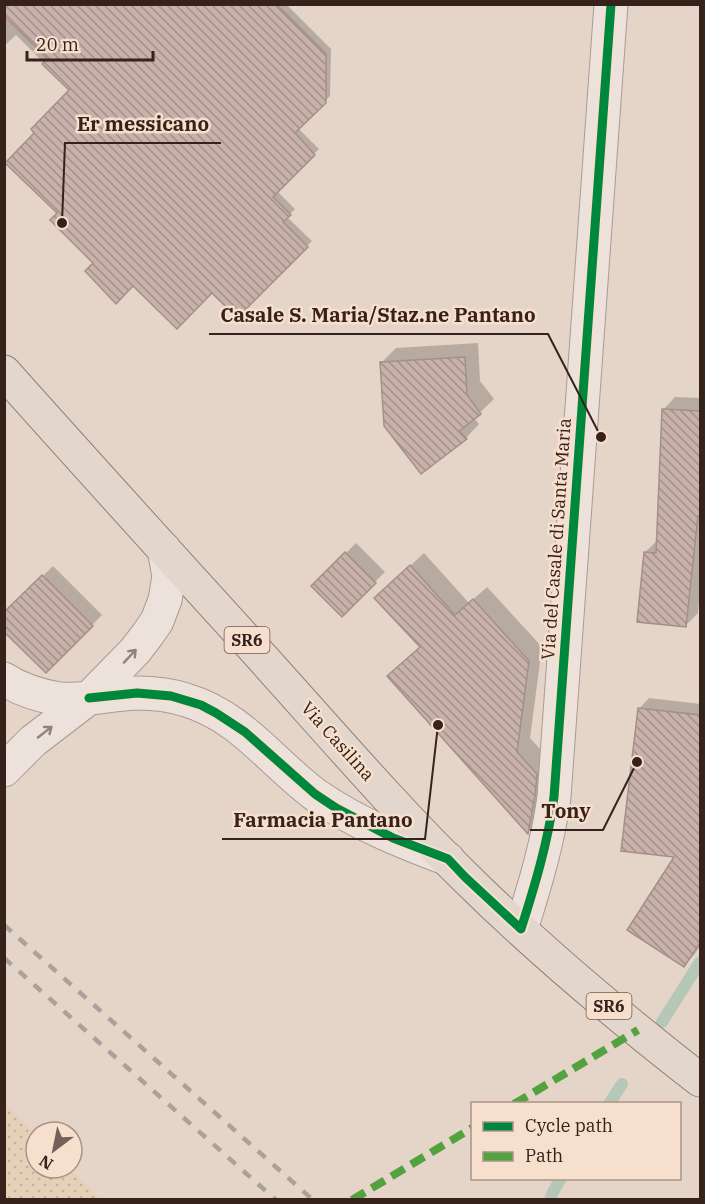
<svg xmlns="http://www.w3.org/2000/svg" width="705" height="1204" font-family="'IBM Plex Serif',serif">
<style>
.farmland{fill:url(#farmland-dots)}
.shadow{fill:#0003}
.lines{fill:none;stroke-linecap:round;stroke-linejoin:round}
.stream{stroke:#b5c7b7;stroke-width:12}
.building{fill:url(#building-back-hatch);stroke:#a49089;stroke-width:1.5}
.minor-casing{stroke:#a99b93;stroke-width:35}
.major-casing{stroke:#8f817a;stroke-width:35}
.minor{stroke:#ece2db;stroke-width:33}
.major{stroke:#e3d6cc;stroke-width:33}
.rail{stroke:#aaa19c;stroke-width:4.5;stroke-dasharray:10 10;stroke-linecap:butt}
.quiet{stroke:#53a240;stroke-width:8;stroke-dasharray:15 8;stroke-linecap:butt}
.cycleway-casing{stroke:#f7dfcd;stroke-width:13}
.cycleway{stroke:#00873e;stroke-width:9}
.oneway{stroke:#92827b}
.labels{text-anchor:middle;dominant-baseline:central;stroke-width:5;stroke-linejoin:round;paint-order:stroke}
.shield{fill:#f7dfcd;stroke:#715a50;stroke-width:1.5}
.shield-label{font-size:16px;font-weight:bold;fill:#37211b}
.street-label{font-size:18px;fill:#37211b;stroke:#f7dfcd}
.leader{fill:none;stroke:#37211b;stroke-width:2}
.callout-dot{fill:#37211b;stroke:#f7dfcd;stroke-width:2}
.callout-label{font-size:20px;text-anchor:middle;font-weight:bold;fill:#37211b;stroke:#f7dfcd;stroke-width:5;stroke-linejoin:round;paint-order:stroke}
</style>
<defs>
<pattern id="farmland-dots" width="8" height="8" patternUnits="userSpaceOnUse" patternTransform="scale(1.5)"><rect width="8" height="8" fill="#e6d0b8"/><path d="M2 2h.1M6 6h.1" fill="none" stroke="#c6b29e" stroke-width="1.8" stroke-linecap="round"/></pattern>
<pattern id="building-back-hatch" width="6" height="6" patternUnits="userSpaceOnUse" patternTransform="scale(1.5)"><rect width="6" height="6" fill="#c8b1aa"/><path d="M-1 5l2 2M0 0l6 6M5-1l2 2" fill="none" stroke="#a3908a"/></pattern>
</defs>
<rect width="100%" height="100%" fill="#e5d5c9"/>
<!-- farmland -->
<path class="farmland" d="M5 1103 36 1135V1168H69L101 1199H5Z"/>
<!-- shadow -->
<g class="shadow">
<path d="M4 4H286L331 49 330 96 298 128 319 149 277 191 295 209 287 217 312 241 237 316 212 291 133 284 95 263 59 213 71 90 16 35 4 46Z"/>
<path d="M478 343 480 381 494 399 474 418 479 424 466 438 382 362 396 348Z"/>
<path d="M675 397 700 398V587L698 613 686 625 645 552 658 540 663 410Z"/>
<path d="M356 543 385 572 342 614 313 586Z"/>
<path d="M424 553 469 603 487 587 542 647 530 738 550 760 541 819 528 832 421 647 390 585Z"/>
<path d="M53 566 102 615 46 671 4 615Z"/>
<path d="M649 698 700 704V946L694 955 684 965 677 856 639 709Z"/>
</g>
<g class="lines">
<!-- stream -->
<g class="stream">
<path d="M662 1022 700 962"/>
<path d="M609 1104 622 1084"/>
<path d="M550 1200 553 1192 561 1178"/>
</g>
</g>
<!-- building -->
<g class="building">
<path d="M4 4H276L326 54V103L295 133 315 155 273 197 291 215 283 222 308 247 237 318 212 293 177 329 133 286 116 304 85 271 93 263 50 220 57 213 5 163 34 133 31 129 69 90 42 64 47 58 4 16Z"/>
<path d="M465 357 467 395 481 414 459 431 467 439 421 474 384 426 380 362Z"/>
<path d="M662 409 700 411V516H698L686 627 637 622 644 552 656 553Z"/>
<path d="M345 552 376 583 342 617 311 586Z"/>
<path d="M410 565 455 615 473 599 529 661 517 752 537 774 535 795 528 834 387 676 420 647 374 598Z"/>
<path d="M42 575 93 626 46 673 4 632V612Z"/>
<path d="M638 708 700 715V943L684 967 627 930 674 857 621 851Z"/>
</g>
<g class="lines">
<!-- minor casing -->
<g class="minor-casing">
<g id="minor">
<path d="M4 679C21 690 40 696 60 699 86 701 111 694 137 693 153 693 171 695 186 700 241 716 273 764 317 796 358 824 402 842 448 859"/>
<path d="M4 770 33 741 89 698 135 651 148 634 157 621 165 600 169 576 164 549"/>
<path d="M521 929C535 885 548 842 554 797L611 4"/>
</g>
</g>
<!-- major casing -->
<g class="major-casing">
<path id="major" d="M4 372C85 463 167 553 249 643 320 721 390 804 466 878 539 950 619 1017 700 1080"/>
</g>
<!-- minor -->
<use href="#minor" class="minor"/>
<!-- major -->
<use href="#major" class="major"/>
<!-- rail -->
<g class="rail">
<path d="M4 925 313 1200"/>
<path d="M4 958 276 1200"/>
</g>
<!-- quiet -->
<g class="quiet">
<path d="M514 1104 638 1030"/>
<path d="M352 1200 472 1128"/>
</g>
<!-- cycleway casing -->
<g class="cycleway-casing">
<path id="cycleway" d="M89 698 137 693 171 696 201 705 216 713 245 732 315 794 336 808 393 838 448 859 465 877 521 929C535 885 548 842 554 797L611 4"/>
</g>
<!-- cycleway -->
<use href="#cycleway" class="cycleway"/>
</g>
<!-- one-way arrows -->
<defs><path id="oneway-shaft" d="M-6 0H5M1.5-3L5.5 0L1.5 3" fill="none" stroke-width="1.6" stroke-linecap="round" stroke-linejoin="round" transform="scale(1.5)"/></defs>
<g class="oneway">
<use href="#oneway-shaft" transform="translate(130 656) rotate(-47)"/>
<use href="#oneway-shaft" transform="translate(45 732) rotate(-38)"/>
</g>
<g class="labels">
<!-- shield labels -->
<g class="shield">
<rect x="224.5" y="627" width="45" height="26" rx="4.5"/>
<rect x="586.5" y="993" width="45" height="26" rx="4.5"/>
</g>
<g class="shield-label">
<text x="247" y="640">SR6</text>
<text x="609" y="1006">SR6</text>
</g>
<!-- street labels -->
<g class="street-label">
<text transform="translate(556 539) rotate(-86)">Via del Casale di Santa Maria</text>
<text transform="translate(338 741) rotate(48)">Via Casilina</text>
</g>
</g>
<!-- callouts -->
<path class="leader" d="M62 223L65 143H221M601 437L548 334H209M637 762L603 830H530M438 725L425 839H222"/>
<g class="callout-dot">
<circle cx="62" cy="223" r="6"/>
<circle cx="601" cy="437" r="6"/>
<circle cx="637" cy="762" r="6"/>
<circle cx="438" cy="725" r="6"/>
</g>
<g class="callout-label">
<text x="143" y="131">Er messicano</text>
<text x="378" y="322">Casale S. Maria/Staz.ne Pantano</text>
<text x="566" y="818">Tony</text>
<text x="323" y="827">Farmacia Pantano</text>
</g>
<!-- border -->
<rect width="705" height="1204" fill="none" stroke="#37211b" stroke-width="12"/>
<!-- legend -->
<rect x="471" y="1102" width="210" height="78" fill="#f7dfcd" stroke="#aa9386" stroke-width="1.5"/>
<rect x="483" y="1122" width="30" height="9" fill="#00873e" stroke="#aa9386" stroke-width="1.5"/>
<text x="525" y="1132" font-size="18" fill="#37211b">Cycle path</text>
<rect x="483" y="1152" width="30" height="9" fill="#53a240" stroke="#aa9386" stroke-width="1.5"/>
<text x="525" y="1162" font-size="18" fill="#37211b">Path</text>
<!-- north arrow -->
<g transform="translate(54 1150) rotate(212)"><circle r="28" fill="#f7dfcd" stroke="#aa9386" stroke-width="1.5"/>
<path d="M0-4.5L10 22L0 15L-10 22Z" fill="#746058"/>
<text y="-9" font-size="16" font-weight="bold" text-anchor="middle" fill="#37211b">N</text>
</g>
<!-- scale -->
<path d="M27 51v9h126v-9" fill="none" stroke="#37211b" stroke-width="3"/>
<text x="36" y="51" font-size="18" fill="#37211b" stroke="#f7dfcd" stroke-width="4.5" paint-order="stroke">20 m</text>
</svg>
